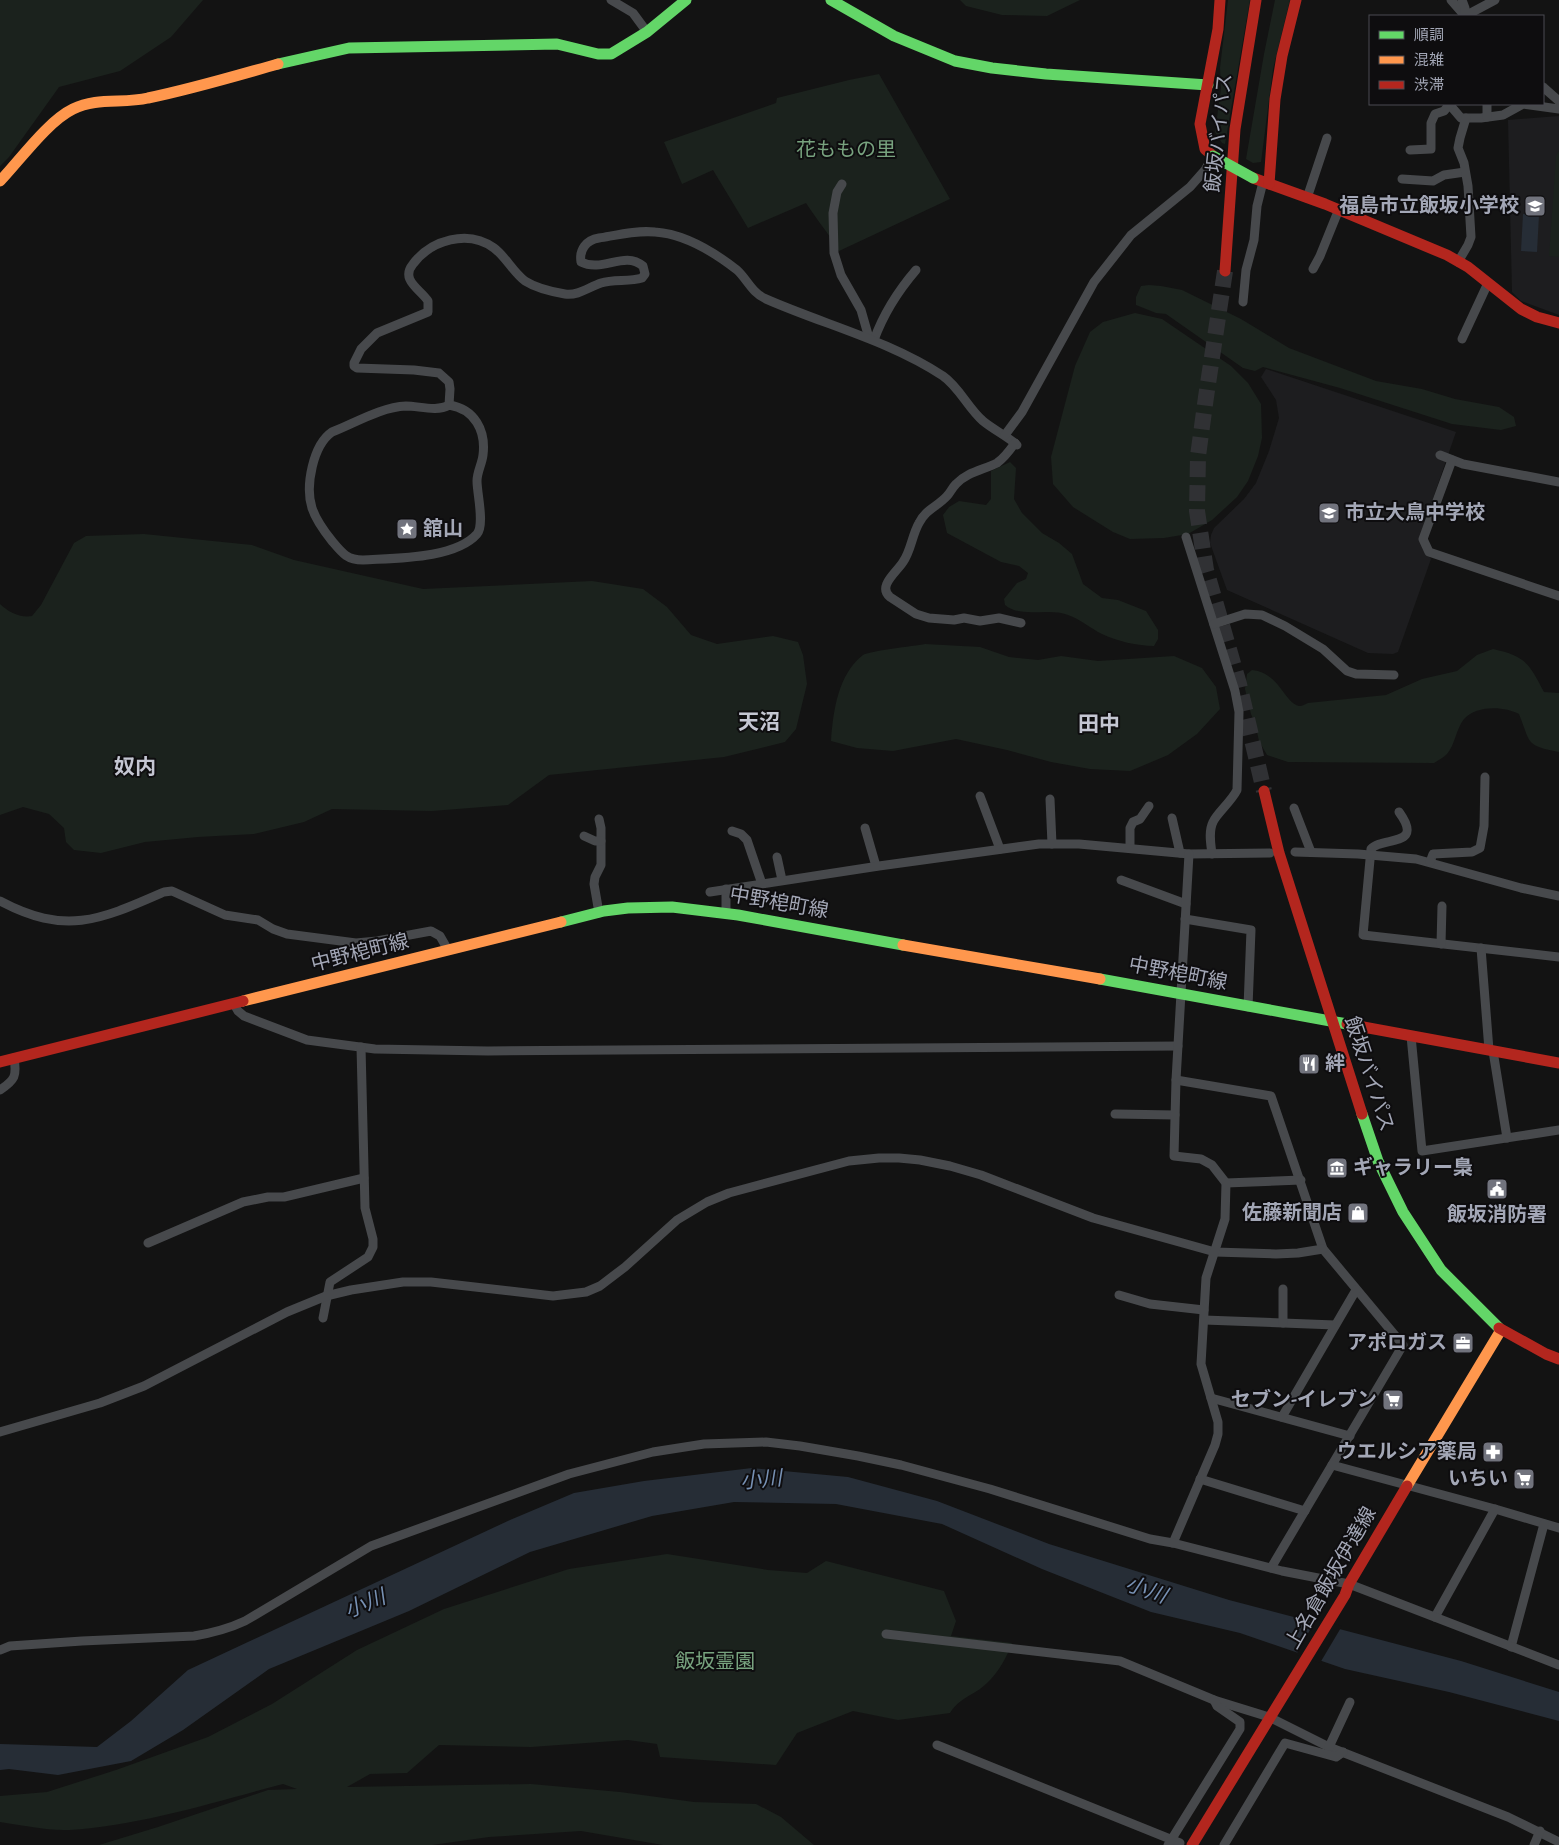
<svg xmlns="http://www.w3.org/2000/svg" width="1559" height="1845" font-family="'Alegreya Sans','Noto Sans JP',sans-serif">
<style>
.built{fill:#1d1d1f}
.green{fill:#1b221d}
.water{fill:#262d36}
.pier{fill:#131313}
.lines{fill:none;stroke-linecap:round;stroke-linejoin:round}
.highway-tunnel{stroke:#303134;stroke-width:16;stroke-dasharray:16 8;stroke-linecap:butt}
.street{stroke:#47494c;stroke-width:9}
.fast{stroke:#63d668;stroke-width:11}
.slow{stroke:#ff974d;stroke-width:11}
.jam{stroke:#b3261e;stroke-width:11}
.fast-bridge{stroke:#63d668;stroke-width:11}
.labels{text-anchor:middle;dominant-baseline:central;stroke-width:4;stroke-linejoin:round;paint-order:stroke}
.street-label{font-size:20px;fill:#a3a7b6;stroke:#0e0d0f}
.park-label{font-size:20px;fill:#78a37f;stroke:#0e0d0f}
.poi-label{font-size:20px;font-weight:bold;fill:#a3a7b6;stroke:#0e0d0f;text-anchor:end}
.neighbourhood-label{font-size:21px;font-weight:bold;fill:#c4c6d2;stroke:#0e0d0f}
.water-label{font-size:21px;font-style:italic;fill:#7791b4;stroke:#0e0d0f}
</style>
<rect width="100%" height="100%" fill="#131313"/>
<!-- built -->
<g class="built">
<path d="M1559 116V315L1521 301 1512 292 1508 120Z"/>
<path d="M1266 369 1456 432 1419 539 1431 559 1398 652 1393 654 1368 653 1227 590 1210 543 1211 535 1214 528 1244 499 1256 483 1269 451 1279 418 1276 400 1261 377Z"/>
</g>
<!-- green -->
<g class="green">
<path d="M0 0H203L171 37 120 71 59 87 9 157 0 166Z"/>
<path d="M960 0H1080L1047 16 1002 15 966 6Z"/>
<path d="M1228 0H1250L1225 144 1222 143 1215 132 1221 88 1220 68Z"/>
<path d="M1275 0H1290L1273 69 1261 162 1253 163 1246 159 1264 54Z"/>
<path d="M879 74 950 199 839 251C829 234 817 220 806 203L748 228 713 170 682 184 664 142 776 103 777 98 849 80Z"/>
<path d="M1559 151V257L1549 256 1556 156Z"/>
<path d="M1149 285 1161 286 1182 290 1241 319 1289 348 1376 381 1422 389 1455 399 1499 407 1514 417 1516 426 1501 430 1452 424 1340 388 1263 367 1255 371 1243 368 1166 314 1156 313 1136 305V297L1141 286Z"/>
<path d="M1135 313 1162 319 1231 366 1248 383 1261 404 1262 438 1258 456 1248 481 1237 497 1212 520 1188 534 1164 538 1130 539 1113 532 1073 507 1053 484 1051 457 1075 366 1090 332 1103 322Z"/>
<path d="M1010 462 1016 468 1014 499 1022 513 1042 533 1059 543 1072 554 1083 584 1102 598 1118 600 1146 611 1158 630V639L1154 646C1138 646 1116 641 1102 634 1090 628 1080 619 1068 615 1048 607 1022 619 1005 605L1004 599 1017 583 1026 579 1028 573 1019 566 1001 562 947 533 943 515 949 507 959 501 986 505 991 499V471Z"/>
<path d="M144 534 252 545 294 560 423 589 592 581 643 589 667 607 691 635 717 644 773 636 798 642 803 655 807 684 796 729 785 742 724 757 549 775 508 805 432 811 332 809 304 822 254 834 198 837 145 842 101 853 74 850 66 842 64 828 49 814 23 807 0 815V604C8 612 20 618 32 616L41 605 74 543 86 536Z"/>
<path d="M925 644 980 647 1009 657 1038 660 1061 656 1098 661 1174 656 1202 668 1216 687 1220 709 1197 734 1168 755 1130 771 1090 769 1051 762 1007 750 956 739 893 751 857 748 831 741C833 712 838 674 863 655 869 651 914 646 925 644Z"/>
<path d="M1493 649C1525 656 1529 663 1544 692L1559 693V752C1525 745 1531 744 1519 714 1505 706 1476 705 1464 719 1456 729 1455 745 1447 754 1443 758 1438 760 1434 763L1288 762 1267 755 1259 741 1255 723 1251 714 1245 689 1247 674 1252 670C1281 673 1285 706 1301 706 1304 705 1306 704 1308 703L1386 695 1422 679 1457 671 1477 655Z"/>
<path d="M667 1554 768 1570 807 1573 826 1561 944 1591 956 1621 951 1636 1012 1643C1007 1657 998 1673 987 1683 974 1696 961 1696 950 1713L898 1720 853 1711 797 1733 776 1765 660 1757 657 1744 628 1740 531 1747 439 1745 407 1773 370 1774 347 1787 531 1784 620 1792 694 1802 756 1804 781 1817 814 1845H663L581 1831 489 1837 432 1845H99L158 1827 268 1790 297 1789 283 1784C215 1802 139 1826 69 1830 49 1831 21 1825 0 1822V1796L47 1792 116 1770 208 1737 272 1704 357 1650 444 1609 569 1569Z"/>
</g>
<!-- water -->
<g class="water">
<path d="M1523 214 1539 215 1537 252 1521 251Z"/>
<path d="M752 1468 848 1477 937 1501 1049 1544 1229 1600 1461 1661 1559 1692V1721L1449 1692 1345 1669 1240 1633 1151 1612 1042 1569 942 1524 836 1504 734 1502 652 1516 530 1552 409 1611 269 1669 183 1730 131 1761 58 1775 9 1769 0 1770V1744L97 1747 131 1721 188 1670 510 1520 574 1493 644 1481Z"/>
</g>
<!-- pier -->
<path class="pier" d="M1316 1619 1342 1626 1320 1663 1296 1655Z"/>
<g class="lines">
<!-- highway-tunnel -->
<path class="highway-tunnel" d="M1225 271 1206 397 1198 456 1197 511 1206 570 1239 684 1264 791"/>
<!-- street -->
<g class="street">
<path d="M611 0 633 13 647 32"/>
<path d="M1451 0 1465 16"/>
<path d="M1462 0 1465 8V16L1495 0"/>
<path d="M1543 87 1559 101"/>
<path d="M1449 104 1461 118H1481L1503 115 1523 104 1559 109"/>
<path d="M1487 104V117"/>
<path d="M1410 150 1431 149V123L1435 114 1444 111 1450 104"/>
<path d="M1402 179 1433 181 1444 175 1465 172"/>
<path d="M842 184 837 192 833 213 834 253 841 275 861 310 869 338"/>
<path d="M1307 198 1327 138"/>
<path d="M1458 262 1468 245 1471 237 1468 186 1464 163 1458 148 1460 138 1466 118"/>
<path d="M1313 269 1320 256 1339 209"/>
<path d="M1243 302 1246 270 1254 240 1257 206 1263 182"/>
<path d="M1462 339 1488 283"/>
<path d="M874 340C883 315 898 291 916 270"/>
<path d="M449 405 450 389 449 382 439 373 414 370 357 368 354 366V363L361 349 377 333 428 312V301C420 289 400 280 413 264 431 240 468 229 494 248 506 257 513 272 525 281 536 288 553 292 565 294 578 296 589 287 601 283 614 279 629 282 642 278L645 274 643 266C624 250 603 273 581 262 579 250 586 240 599 238 617 235 637 230 655 232 685 234 714 252 737 270 747 279 752 293 766 299 825 325 888 340 943 376 959 387 968 408 983 421 994 430 1007 436 1017 445"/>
<path d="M449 405C475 409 486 431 483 455 482 464 477 472 477 481 477 494 485 524 477 534 455 559 395 558 363 560 347 560 342 553 332 541 324 531 316 520 312 508 305 486 313 445 332 432 355 423 381 407 406 406 419 406 437 412 449 405Z"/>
<path d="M1005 435 1022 412 1094 282 1131 235 1190 187 1205 170 1213 156"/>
<path d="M1015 443C1010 450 1004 458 997 463 983 470 967 472 956 484 952 488 950 493 947 496 937 507 926 509 919 523 912 535 911 551 903 562 897 572 877 586 890 597L916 614 929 618 954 620 964 618 980 621 999 618 1021 623"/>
<path d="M1440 455 1463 464 1559 482"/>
<path d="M1452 460 1423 539 1429 552 1559 596"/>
<path d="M1186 537 1235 691 1239 712 1237 790C1231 802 1217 813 1213 822 1208 832 1211 845 1212 854"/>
<path d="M1214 624 1245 614 1262 615 1285 626 1323 649 1347 671 1356 674 1394 675"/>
<path d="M980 796 1000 849"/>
<path d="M1050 799 1052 844"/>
<path d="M1294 808 1311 852"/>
<path d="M1399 812C1425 848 1382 836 1371 849L1363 935 1559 957"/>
<path d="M1172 818 1180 853"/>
<path d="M599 819 601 828V865L595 877 594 884 599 913"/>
<path d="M865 828 876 866"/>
<path d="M732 831 741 834 747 840 762 884"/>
<path d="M584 836 595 841H601"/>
<path d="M1130 848V828L1133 822 1140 819 1149 806"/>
<path d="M1295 852 1358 854 1416 859 1521 888 1559 896"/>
<path d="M777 857 782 880"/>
<path d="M1430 862 1433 854 1472 852 1480 848 1484 826 1485 777"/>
<path d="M1121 880 1186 904"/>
<path d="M726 889V913"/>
<path d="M710 892 879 866 1039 844H1079L1189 854 1270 853"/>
<path d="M0 901C66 936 100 920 164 892L172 891 225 915 258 920 273 929 287 934 356 943 377 941 431 931 440 936 448 950"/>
<path d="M1185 919 1251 930 1248 1007"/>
<path d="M1441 944 1442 906"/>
<path d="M1481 948 1489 1050"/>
<path d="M234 1004 238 1011 244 1016 307 1040 375 1049 488 1051 1178 1046"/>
<path d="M1411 1036 1422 1151 1559 1130"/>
<path d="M1493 1051 1507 1138"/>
<path d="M1176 1080 1271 1096 1323 1249 1403 1345 1271 1568"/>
<path d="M0 1090C15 1080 17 1076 14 1058"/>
<path d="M1115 1114 1175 1115"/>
<path d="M1226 1183 1301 1180"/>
<path d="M148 1243 243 1202 268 1197H284L364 1178"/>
<path d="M1119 1295 1150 1304 1204 1310"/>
<path d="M323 1318 330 1282 368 1257 373 1247V1239L365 1208 361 1047"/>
<path d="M1204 1320 1335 1325"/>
<path d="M1283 1323V1289"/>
<path d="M1211 1398 1350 1436"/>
<path d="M1282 1417 1356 1290"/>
<path d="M0 1432 100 1403 144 1386 287 1312 326 1296 351 1290 403 1282H431L553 1296 586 1292 600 1286 625 1267 677 1220 707 1202 729 1193 849 1161 879 1158H899L920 1160 950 1166 981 1175 1093 1218 1215 1252 1276 1254 1298 1253 1323 1249"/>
<path d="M1332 1465 1495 1509 1559 1528"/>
<path d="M1200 1479 1305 1511"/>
<path d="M1173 1543 1215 1445 1218 1434V1422L1201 1364 1206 1278 1225 1219 1226 1183 1212 1165 1201 1159 1174 1156 1176 1080 1189 854"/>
<path d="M1435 1617 1495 1509"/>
<path d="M886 1634 1120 1661 1214 1700 1269 1717 1329 1747 1508 1817 1559 1842"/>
<path d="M1511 1647 1544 1524"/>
<path d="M0 1650 10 1646 82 1641 194 1636C212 1633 228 1629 245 1621L371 1546 569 1474 653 1452 704 1444 766 1442 800 1446 858 1456 901 1465 990 1489 1150 1539 1173 1543 1282 1571 1349 1584 1559 1665"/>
<path d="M937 1745 1180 1843"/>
<path d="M1329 1747 1350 1702"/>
<path d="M1168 1845 1240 1729V1722L1217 1706 1214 1700"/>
<path d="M1224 1845 1285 1743 1336 1757 1343 1752"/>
<path d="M1534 1845 1540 1831"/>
</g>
<!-- fast -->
<g class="fast">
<path d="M831 0 894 36 955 61 992 68 1046 74 1208 85"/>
<path d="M278 64 349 48 557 44 598 54H611L647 32 686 0"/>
<path d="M561 922 604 911 628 908 672 907 738 915 903 945"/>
<path d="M1100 979 1347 1024"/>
<path d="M1362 1114 1378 1161 1403 1212 1441 1270 1499 1328"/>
</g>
<!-- slow -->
<g class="slow">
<path d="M0 181C20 160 48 121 73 109 97 97 123 104 148 98 192 89 235 76 278 64"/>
<path d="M903 945 1100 979"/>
<path d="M243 1001 561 922"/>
<path d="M1407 1486 1501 1330"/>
</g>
<!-- jam -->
<g class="jam">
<path d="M1213 156 1205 149 1200 124 1218 29 1220 0"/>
<path d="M1253 178 1325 204 1447 255 1468 267 1521 309 1537 317 1559 323"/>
<path d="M1269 184 1275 99 1282 56 1296 0"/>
<path d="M1225 271 1235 129 1256 0"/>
<path d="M1264 791 1279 853 1362 1114"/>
<path d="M1347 1024 1559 1063"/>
<path d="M0 1062 243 1001"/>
<path d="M1499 1328 1546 1354 1559 1359"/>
<path d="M1192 1845 1345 1595 1349 1584 1407 1486"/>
</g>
<!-- fast-bridge -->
<path class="fast-bridge" d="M1213 156 1253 178"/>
</g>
<!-- icons -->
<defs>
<g id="school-square" transform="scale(1.125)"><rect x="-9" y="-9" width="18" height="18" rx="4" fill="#71737d" stroke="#0e0d0f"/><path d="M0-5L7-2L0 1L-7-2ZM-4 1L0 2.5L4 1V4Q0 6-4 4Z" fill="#fff"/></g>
<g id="sight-square" transform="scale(1.125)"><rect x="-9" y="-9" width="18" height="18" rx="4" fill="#71737d" stroke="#0e0d0f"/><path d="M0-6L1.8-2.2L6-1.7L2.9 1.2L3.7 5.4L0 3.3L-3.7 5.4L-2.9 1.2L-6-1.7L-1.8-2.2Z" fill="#fff"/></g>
<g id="restaurant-square" transform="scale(1.125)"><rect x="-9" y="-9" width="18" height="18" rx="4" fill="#71737d" stroke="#0e0d0f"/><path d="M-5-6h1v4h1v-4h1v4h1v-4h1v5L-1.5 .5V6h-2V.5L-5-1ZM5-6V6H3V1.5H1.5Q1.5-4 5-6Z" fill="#fff"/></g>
<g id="museum-square" transform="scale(1.125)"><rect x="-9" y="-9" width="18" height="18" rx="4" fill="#71737d" stroke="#0e0d0f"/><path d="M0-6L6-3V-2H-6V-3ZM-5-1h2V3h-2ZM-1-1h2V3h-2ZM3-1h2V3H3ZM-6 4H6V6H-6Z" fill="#fff"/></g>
<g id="civic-square" transform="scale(1.125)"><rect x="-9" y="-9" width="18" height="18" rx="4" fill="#71737d" stroke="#0e0d0f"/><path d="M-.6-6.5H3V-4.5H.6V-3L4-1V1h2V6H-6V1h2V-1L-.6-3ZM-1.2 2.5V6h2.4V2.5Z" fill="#fff"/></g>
<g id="shop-square" transform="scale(1.125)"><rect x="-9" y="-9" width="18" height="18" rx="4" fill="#71737d" stroke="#0e0d0f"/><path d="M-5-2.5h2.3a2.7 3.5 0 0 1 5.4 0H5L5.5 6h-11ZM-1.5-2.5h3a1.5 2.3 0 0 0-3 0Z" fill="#fff"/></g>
<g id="office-square" transform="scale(1.125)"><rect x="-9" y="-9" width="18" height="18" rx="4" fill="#71737d" stroke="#0e0d0f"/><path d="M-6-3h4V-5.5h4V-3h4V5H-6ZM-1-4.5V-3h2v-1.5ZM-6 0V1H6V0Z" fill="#fff"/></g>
<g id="supermarket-square" transform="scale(1.125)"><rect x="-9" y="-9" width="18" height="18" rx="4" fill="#71737d" stroke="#0e0d0f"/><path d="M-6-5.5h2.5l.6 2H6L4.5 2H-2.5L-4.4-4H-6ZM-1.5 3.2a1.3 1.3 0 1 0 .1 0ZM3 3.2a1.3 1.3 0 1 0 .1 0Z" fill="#fff"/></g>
<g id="pharmacy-square" transform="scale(1.125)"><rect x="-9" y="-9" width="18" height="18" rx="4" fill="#71737d" stroke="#0e0d0f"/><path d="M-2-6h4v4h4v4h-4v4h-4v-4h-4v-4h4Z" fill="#fff"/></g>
</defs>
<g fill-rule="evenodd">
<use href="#school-square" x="1535" y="206"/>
<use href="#school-square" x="1329" y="513"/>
<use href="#sight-square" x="407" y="529"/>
<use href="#restaurant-square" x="1309" y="1064"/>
<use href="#museum-square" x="1337" y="1168"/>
<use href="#civic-square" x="1497" y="1189"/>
<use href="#shop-square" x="1358" y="1213"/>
<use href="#office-square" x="1463" y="1343"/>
<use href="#supermarket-square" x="1393" y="1400"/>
<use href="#pharmacy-square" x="1493" y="1452"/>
<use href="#supermarket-square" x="1524" y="1479"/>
</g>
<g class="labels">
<!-- street labels -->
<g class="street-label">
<text transform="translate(1219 133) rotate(-84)">飯坂バイパス</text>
<text transform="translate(779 903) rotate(10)">中野梍町線</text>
<text transform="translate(360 953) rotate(-14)">中野梍町線</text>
<text transform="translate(1178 974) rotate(11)">中野梍町線</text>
<text transform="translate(1369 1074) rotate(72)">飯坂バイパス</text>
<text transform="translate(1331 1578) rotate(-60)">上名倉飯坂伊達線</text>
</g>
<!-- park labels -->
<g class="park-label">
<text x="846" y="150">花ももの里</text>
<text x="715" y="1662">飯坂霊園</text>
</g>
<!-- poi labels -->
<g class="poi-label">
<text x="1519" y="206">福島市立飯坂小学校</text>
<text x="1345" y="513" text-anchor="start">市立大鳥中学校</text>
<text x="423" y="529" text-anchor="start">舘山</text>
<text x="1325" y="1064" text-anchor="start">絆</text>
<text x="1353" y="1168" text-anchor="start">ギャラリー梟</text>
<text x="1342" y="1213">佐藤新聞店</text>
<text x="1497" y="1215" text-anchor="middle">飯坂消防署</text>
<text x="1447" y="1343">アポロガス</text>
<text x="1377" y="1400">セブン-イレブン</text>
<text x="1477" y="1452">ウエルシア薬局</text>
<text x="1508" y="1479">いちい</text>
</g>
<!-- neighbourhood labels -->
<g class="neighbourhood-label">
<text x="759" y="722">天沼</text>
<text x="1099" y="724">田中</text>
<text x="135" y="767">奴内</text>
</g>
<!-- water labels -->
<g class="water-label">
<text transform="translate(761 1480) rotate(-5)">小川</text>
<text transform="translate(1146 1590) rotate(19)">小川</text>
<text transform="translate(365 1604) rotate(-22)">小川</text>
</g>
</g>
<!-- legend -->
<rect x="1369" y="15" width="175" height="90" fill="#0e0d0f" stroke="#4a4b52"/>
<rect x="1379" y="31" width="25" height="8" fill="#63d668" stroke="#4a4b52"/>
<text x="1414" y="40" font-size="15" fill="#a3a7b6">順調</text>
<rect x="1379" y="56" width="25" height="8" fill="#ff974d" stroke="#4a4b52"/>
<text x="1414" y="65" font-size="15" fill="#a3a7b6">混雑</text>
<rect x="1379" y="81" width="25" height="8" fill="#b3261e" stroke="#4a4b52"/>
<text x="1414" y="90" font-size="15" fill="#a3a7b6">渋滞</text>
</svg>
